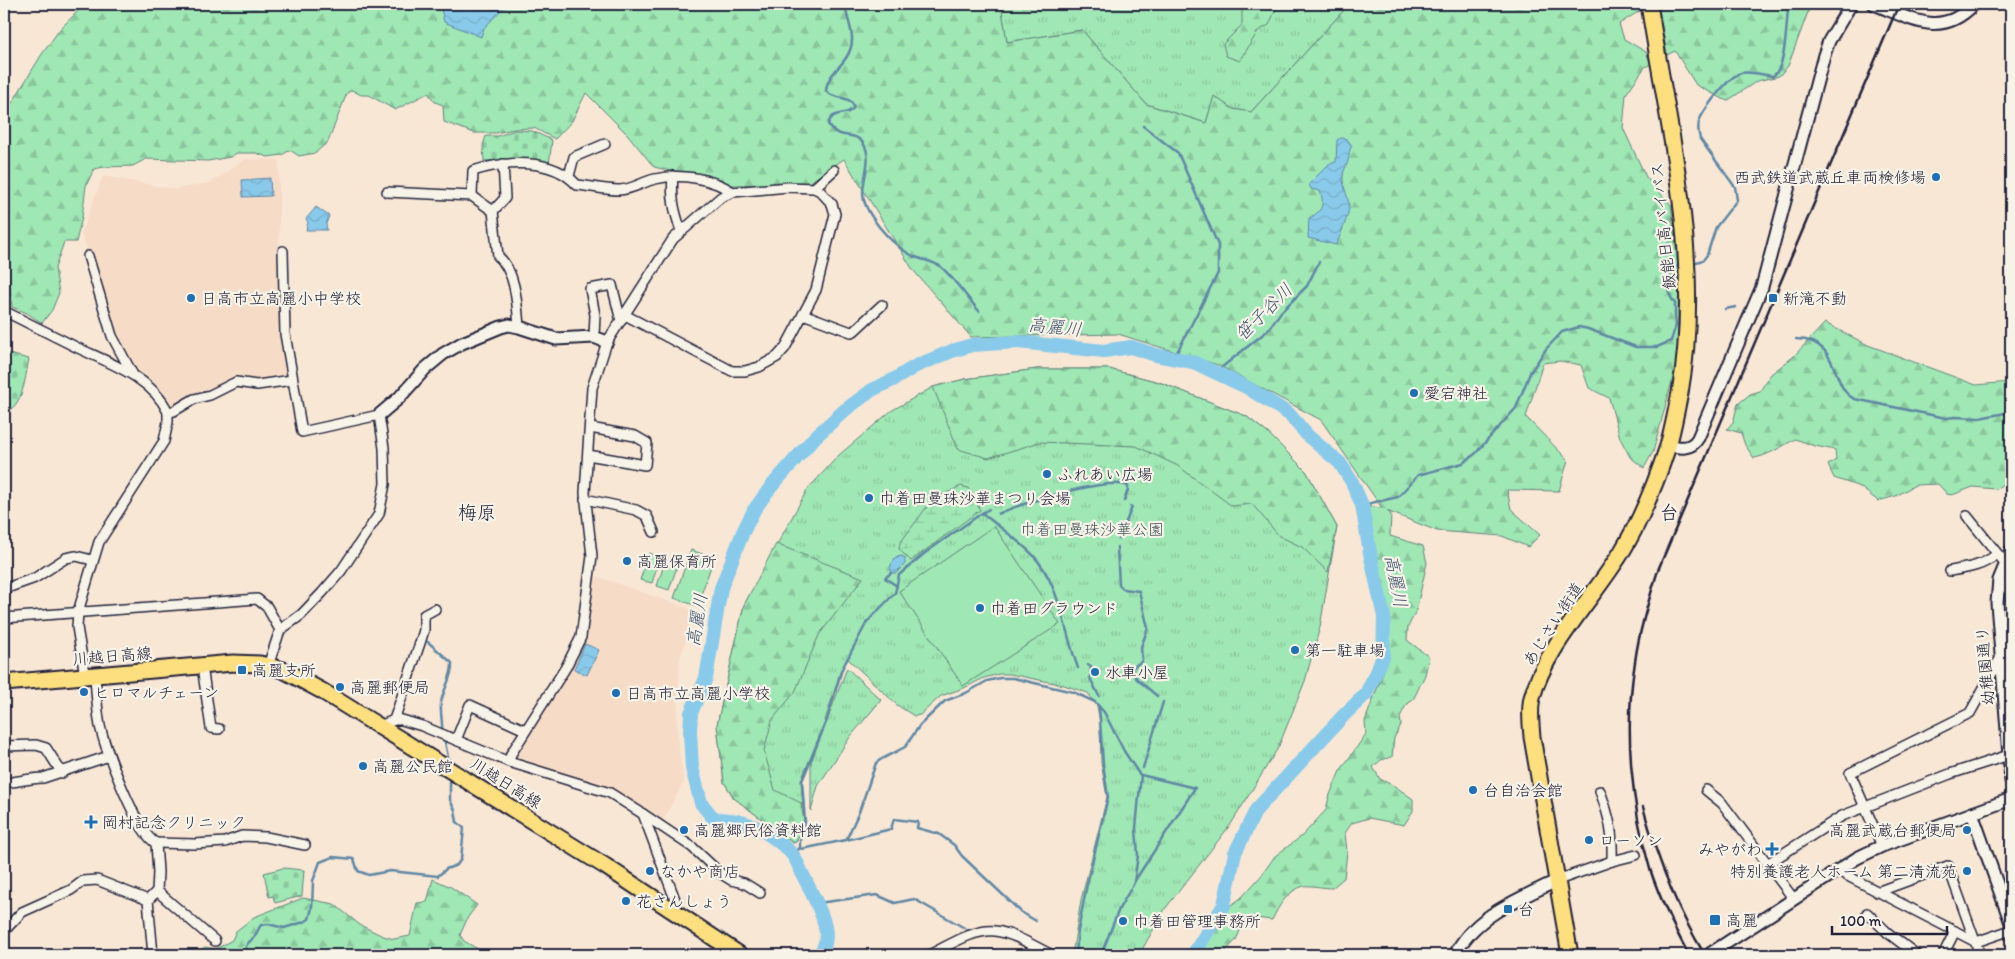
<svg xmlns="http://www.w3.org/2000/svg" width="2015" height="959" font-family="Itim,'Klee One',sans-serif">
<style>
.built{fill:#f6dbc7}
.grass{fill:url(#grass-tufts);stroke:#608478}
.forest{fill:url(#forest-firs);stroke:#608478}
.wetland{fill:url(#wetland-marsh);stroke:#608478}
.cemetery{fill:url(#cemetery-stones);stroke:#608478}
.pitch{fill:#9fe7b5;stroke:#608478}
.water{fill:url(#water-waves);stroke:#6087a4}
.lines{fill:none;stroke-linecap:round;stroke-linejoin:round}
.stream{stroke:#6087a4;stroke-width:2.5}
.river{stroke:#89caea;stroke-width:14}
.minor-casing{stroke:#22223b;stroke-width:12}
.tertiary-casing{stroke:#22223b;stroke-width:15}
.primary-casing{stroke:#22223b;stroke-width:19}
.trunk-casing{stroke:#22223b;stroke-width:19}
.minor{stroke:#f7f3e8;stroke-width:9}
.tertiary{stroke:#f7f3e8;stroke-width:11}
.primary{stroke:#fedf80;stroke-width:15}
.trunk{stroke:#fedf80;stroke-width:15}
.rail{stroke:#22223b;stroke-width:2.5}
.poi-dot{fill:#1f6fb2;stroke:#f7f3e8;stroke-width:2}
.labels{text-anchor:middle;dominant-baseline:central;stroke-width:4.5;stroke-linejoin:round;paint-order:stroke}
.poi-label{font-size:16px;fill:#22223b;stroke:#f7f3e8;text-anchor:start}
.street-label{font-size:16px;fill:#22223b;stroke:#f7f3e8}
.park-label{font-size:16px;fill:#41535a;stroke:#f7f3e8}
.water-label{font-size:18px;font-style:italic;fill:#415470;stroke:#f7f3e8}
.quarter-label{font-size:19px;fill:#22223b;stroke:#f7f3e8}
</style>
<defs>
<pattern id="grass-tufts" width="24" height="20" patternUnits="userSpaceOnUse" patternTransform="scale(1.25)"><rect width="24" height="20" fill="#9fe7b5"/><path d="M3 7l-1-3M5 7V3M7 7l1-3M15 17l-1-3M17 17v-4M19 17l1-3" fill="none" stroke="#89c69d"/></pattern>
<pattern id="forest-firs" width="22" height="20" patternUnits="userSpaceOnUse" patternTransform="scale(1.25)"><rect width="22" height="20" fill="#9fe7b5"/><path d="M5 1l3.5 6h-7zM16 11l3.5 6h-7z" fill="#89c69d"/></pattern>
<pattern id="wetland-marsh" width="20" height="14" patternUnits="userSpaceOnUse" patternTransform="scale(1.25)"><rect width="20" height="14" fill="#9fe7b5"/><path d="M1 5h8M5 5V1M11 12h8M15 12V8" fill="none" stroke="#89c69d"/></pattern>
<pattern id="cemetery-stones" width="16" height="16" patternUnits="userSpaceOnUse" patternTransform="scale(1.25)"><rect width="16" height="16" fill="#9fe7b5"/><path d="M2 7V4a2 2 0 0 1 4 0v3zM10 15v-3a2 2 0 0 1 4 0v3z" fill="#89c69d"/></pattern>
<pattern id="water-waves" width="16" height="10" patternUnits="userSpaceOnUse" patternTransform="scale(1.25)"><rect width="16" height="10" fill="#89caea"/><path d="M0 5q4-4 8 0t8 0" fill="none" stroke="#76adca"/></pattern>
</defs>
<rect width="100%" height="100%" fill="#f9e7d6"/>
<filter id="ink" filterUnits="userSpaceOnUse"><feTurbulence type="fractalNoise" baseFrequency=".02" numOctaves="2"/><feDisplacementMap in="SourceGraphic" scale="10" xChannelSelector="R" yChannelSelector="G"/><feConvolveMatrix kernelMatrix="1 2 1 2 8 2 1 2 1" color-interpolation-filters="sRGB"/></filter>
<g filter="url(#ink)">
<!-- built -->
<g class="built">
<path d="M245 159 279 160V329L288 373 286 376 257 382 238 377 208 391 192 394 173 407 170 406 163 391 133 367 116 341 94 267 81 234 103 176 174 189 210 183Z"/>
<path d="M593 575 696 611 680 658 677 719 679 750 684 781 662 823 612 791 516 761 515 753 570 667Z"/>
</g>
<!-- grass -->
<g class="grass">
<path d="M1001 4H1346L1345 9 1251 112 1233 109 1214 97 1206 123 1146 104 1082 30 1007 42Z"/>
<path d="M1037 369H1109L1159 382 1246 416 1270 435 1306 471 1337 527 1320 627 1305 681 1278 748 1231 824 1165 909 1139 955H1072L1081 900 1107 797 1101 763 1100 722 1097 706 1088 693 1064 685 1010 674H999L984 678 964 688 941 696 920 715 914 716 897 705 848 659 841 669 824 724 801 781 804 821 796 842 793 843 734 798 724 782 717 725 744 605 807 490 839 455 891 411 933 387 965 379Z"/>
<path d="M2006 592 2011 597V727L2001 595Z"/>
<path d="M847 668 881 700 850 737 818 786 811 811V762Z"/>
</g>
<!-- forest -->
<g class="forest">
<path d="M85 4H1001L1007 42 1082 30 1146 104 1206 123 1214 96 1233 109 1251 112 1345 9 1346 4H1641V10L1619 24 1624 39 1646 52 1651 64 1645 67 1626 94 1623 128 1646 177 1671 205 1679 274 1677 363 1653 452 1644 468 1630 457 1620 438 1609 398 1589 388 1581 365 1560 361 1543 363 1526 417 1568 460 1559 491 1507 490 1511 509 1540 535 1528 547 1502 536 1437 531 1387 511 1391 514 1390 536 1423 546 1427 563 1416 611 1408 627 1407 640 1429 657 1425 675 1414 698 1405 707 1400 717 1401 725 1394 738 1392 757 1381 760 1373 767 1380 779 1396 787 1413 799V811L1404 825 1369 818 1352 823 1345 833 1347 852 1344 878 1332 888C1324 888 1310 885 1304 886 1288 890 1278 907 1272 920L1246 917 1236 940 1222 955H1199L1217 927 1220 917 1227 908 1241 898 1261 876 1275 856 1302 836 1326 810 1329 797 1340 771 1366 734 1365 721 1387 662 1388 624 1366 506 1382 508 1321 420 1218 365 1118 334 971 337 913 270 844 159 807 184 731 185 654 167 628 135 586 93 572 121 555 139 534 128 514 129 496 133H474L444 122 443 105 435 102 428 93 395 110 369 95H361L352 90 347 93 328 142 315 153 299 156 290 150 282 155 268 157 256 153H237L230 157 208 161 146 159 133 166 104 167 94 169 86 186 82 217 76 242H64L55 268 59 293 52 310 42 323 27 313 12 307 9 278 4 272V116L42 54 60 29Z"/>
<path d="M1242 4H1281L1275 11 1269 25 1258 31 1240 61 1226 56 1223 44 1242 25Z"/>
<path d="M1658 4H1811L1788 66 1779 76 1757 81 1727 101 1696 85 1675 51 1667 55Z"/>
<path d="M1825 323 1868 345 1976 385 2011 382V478L1996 489 1973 487 1952 495 1947 494 1938 484 1915 485 1896 496 1878 501 1860 487 1834 478 1828 465 1836 460 1835 450 1815 446 1795 439C1785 445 1765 457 1754 458L1745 445 1741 433 1727 429 1733 422 1738 404 1750 394 1760 391 1771 374 1793 357Z"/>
<path d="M1037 369H1109L1159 382 1246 416 1270 435 1306 471 1337 527 1328 572 1302 547 1279 536 1252 504 1232 506 1178 466 1136 446 1040 442 988 458 958 449 933 387 965 379Z"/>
<path d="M776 544 863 578 819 635 795 692 772 720 764 751 775 790 801 803 804 821 796 842 793 843 734 798 724 782 717 725 744 605Z"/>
<path d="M433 879 451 887 477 905 468 917 460 935 464 941 483 952 482 955H195L205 947 216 949 232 940 236 931 254 917 303 898 334 904 360 925 383 936 394 939 410 936 417 903 427 902Z"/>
</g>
<!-- wetland -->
<path class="wetland" d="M961 486 968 488 980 510 911 561 899 549 900 543 932 500Z"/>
<!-- cemetery -->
<g class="cemetery">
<path d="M515 130 532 131 552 140 549 165 526 159 484 161 483 145 486 136H498Z"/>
<path d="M5 353 29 359C25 377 24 406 4 413Z"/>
<path d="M283 868 304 870 302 896 275 903 273 896 269 897 264 873Z"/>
</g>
<!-- pitch -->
<g class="pitch">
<path d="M994 526 1060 624 963 686 899 591Z"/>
<path d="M691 550 714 558 697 606 674 598Z"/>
<path d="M649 553 660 557 652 583 640 580Z"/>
<path d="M666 559 678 564 669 590 657 586Z"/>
</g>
<!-- water -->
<g class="water">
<path d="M440 4H507L484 28 481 37 444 22Z"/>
<path d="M1341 138 1347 139 1352 146C1348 152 1350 154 1348 161 1347 166 1343 170 1343 176 1342 186 1349 197 1349 207 1349 214 1339 239 1336 245L1308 238 1309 218C1322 212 1325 204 1320 191L1311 189 1309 184 1329 164 1336 162 1337 140Z"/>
<path d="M270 178 271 196 243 197 242 180Z"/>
<path d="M316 207 329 216 326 224 327 230H306L308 222 306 219Z"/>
<path d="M901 556 905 558V564L896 573H891L890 567 895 558Z"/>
<path d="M585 644 599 650 587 675 574 669Z"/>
</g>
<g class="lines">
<!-- stream -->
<g class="stream">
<path d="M845 4C846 17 855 34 851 47 847 65 827 72 826 91 835 101 850 94 854 107 847 118 834 108 828 124 839 142 854 130 863 143 876 162 856 186 866 206 874 224 895 247 913 256 922 260 933 261 941 267 954 278 967 298 979 311"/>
<path d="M4 10 9 4"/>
<path d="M1143 126 1178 153 1218 245V273L1174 358"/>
<path d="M1693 263 1703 260 1707 255 1716 227 1737 200 1735 187 1700 139C1698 132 1697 126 1700 119 1705 108 1730 75 1741 73 1751 71 1763 75 1773 76 1786 68 1786 27 1788 10L1791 4"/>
<path d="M1725 309 1736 307"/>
<path d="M1796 339C1842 339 1830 390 1855 399L1946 418 1955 417 1979 418 2011 412"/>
<path d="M951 345 952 351"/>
<path d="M1216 372 1267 331 1281 312 1307 286 1319 262"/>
<path d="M1362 505 1398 497 1418 475 1463 463 1475 454 1516 408 1530 373 1546 349 1562 332 1579 327 1588 329 1636 347H1657L1671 341 1676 325 1675 317V303C1665 292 1667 282 1674 268L1682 264"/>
<path d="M982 513 989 509"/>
<path d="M998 514C1020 504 1108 476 1128 486V490L1124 501"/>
<path d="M1119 539 1132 507 1130 506"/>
<path d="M1117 547 1119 585 1123 589 1139 591 1148 628 1141 647 1142 661 1133 667 1132 671 1137 679 1157 696"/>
<path d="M891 573 885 578 897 586"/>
<path d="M428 642 452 663C453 677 443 689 441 703 440 713 443 723 442 732"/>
<path d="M1088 665 1091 667 1090 678 1099 696"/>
<path d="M442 738 445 742 449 762"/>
<path d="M1143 768 1163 702"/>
<path d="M846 840 891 829 894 819 918 822 917 828 939 834 954 845 962 856 1021 912 1036 921"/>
<path d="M800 848 802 849 846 840 859 812 876 763 880 760 905 747 920 725 945 701 966 693 987 681 1000 678H1013L1073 692 1095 702 1104 712 1124 751 1139 774 1141 775 1136 828 1138 855 1134 883 1119 909 1101 955"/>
<path d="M792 855 800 848V841L805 822 802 781 827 720 842 669 867 622 895 593 899 575 925 553 982 513C998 526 1017 539 1032 554 1060 583 1064 631 1078 668"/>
<path d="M1134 882 1195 788 1141 775"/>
<path d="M818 903 877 895 895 903 914 899 968 930"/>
<path d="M247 955C244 942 248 945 254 937 257 933 258 929 261 925L268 924 284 928 304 922 309 919 312 908 313 881 320 862 333 857 354 859 358 871 369 875 390 871 438 876 446 869 457 865 461 859 464 828 457 822 455 810 450 800V777"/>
<path d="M1076 955 1078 931 1086 889 1108 797 1103 764 1099 706"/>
</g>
<!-- river -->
<path class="river" d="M818 955C838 936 815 901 806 881 801 873 798 861 792 854 785 846 774 838 765 832 749 822 733 819 714 819L701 803 692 768 690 732 691 713 706 678 721 588 743 532 754 510 770 488 815 437 845 410 872 390 893 380 916 366 952 351 972 345 1018 342 1104 351 1131 347 1156 355 1193 362 1248 388 1289 414 1308 436 1340 463 1352 482 1362 505 1370 553 1384 617 1383 657 1366 694 1344 715 1256 810 1235 853 1224 905 1193 955"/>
<!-- minor casing -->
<g class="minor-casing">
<g id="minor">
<path d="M569 176 574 157 605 144"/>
<path d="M673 176C671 198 674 210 681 231"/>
<path d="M814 188 834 170"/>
<path d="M387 192 472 196 493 211 498 256C516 272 517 303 519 327"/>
<path d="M472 196 473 171C505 161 552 157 577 185 590 186 605 190 619 190 632 190 642 182 655 179 680 173 711 178 733 192"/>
<path d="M493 211 505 198 503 164"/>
<path d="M88 256 112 336 133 375"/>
<path d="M4 311C28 323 52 335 76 347 109 363 152 377 168 412L174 411 194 399 210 395 236 382 257 385 292 380"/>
<path d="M803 314 851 332 854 331 882 305"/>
<path d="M594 337 595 315 590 289 612 285 621 321"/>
<path d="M588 455 645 465 647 443 635 436 590 428"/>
<path d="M585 499 636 510 647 516 654 532"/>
<path d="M1967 516 2005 563"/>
<path d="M1950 571C1968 568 1983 566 1997 554"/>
<path d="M1999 580 2011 593"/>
<path d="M4 589 35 578 66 558 76 556 92 560"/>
<path d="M4 618 257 599 267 607 280 630"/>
<path d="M202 666 211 728 219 729"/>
<path d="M268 666 280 630 301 615 322 593 341 571 379 514 385 484 384 448 379 415 302 432 285 334 283 251"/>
<path d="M85 676 77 627 78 612 99 542 164 441 168 422V412"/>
<path d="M95 676C96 692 97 709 100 726 105 748 137 834 156 843L158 872 157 891 148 900 153 955"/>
<path d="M394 720 421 640 424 630V615L435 609"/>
<path d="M380 726 394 720H402L422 726 509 762 610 793 643 814 676 902 675 913"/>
<path d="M456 740 470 705 525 730"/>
<path d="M4 746 36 745 46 748 62 773"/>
<path d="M509 762 511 754 566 667 581 637 592 556 585 493 592 388 607 342 673 239 721 197 733 192 788 187 814 188 820 191 832 204 835 214 816 290 785 348 777 357 759 367 745 371H732L625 315"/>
<path d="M4 783C17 782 30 778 43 778L109 756"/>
<path d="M1706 790 1722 803 1793 898"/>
<path d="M1600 791C1610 819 1613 832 1612 861"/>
<path d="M643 814 692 847 720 873 731 880 744 883 760 893"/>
<path d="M156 843 195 844 225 842 242 836 266 837 305 845"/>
<path d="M1882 846 1850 773 1970 713 2000 659"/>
<path d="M1767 864 1842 816 1950 774 2009 755"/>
<path d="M1836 870 1976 942 2011 930"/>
<path d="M1558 880 1612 861 1636 855"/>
<path d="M157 891 215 941"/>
<path d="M1877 892 1948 866 1980 955"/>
<path d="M1867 913 1888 933 1917 955"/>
<path d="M4 931 22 912 71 890 83 881 97 880 148 900"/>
<path d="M714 955 724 945"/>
<path d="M929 955C948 946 973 929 995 931 1014 933 1035 947 1052 955"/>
<path d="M1943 955 1955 931"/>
</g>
</g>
<!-- tertiary casing -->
<g class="tertiary-casing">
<g id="tertiary">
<path d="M1874 4C1912 19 1941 39 1974 4"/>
<path d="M379 415 399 398 425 369 443 354 462 343 501 327 509 325 519 327 556 339 594 337 607 342"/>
<path d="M1668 445C1680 448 1691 450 1698 438L1762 287 1824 55 1829 41 1851 4"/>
<path d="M2011 551 1999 580 1997 603 2011 781"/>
<path d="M1972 813 2011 923"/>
<path d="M1711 953 1857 858 1882 846 2011 799"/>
<path d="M1455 955C1474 915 1520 899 1558 880"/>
</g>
</g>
<!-- primary casing -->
<g class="primary-casing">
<path id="primary" d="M4 683 233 663 260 664 283 670 322 691 605 866 740 955"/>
</g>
<!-- trunk casing -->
<g class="trunk-casing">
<path id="trunk" d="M1570 955 1532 737C1531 724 1529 711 1532 698 1544 649 1594 597 1621 553 1641 520 1656 483 1668 446 1673 429 1676 411 1680 393 1703 263 1669 133 1649 4"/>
</g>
<!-- minor -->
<use href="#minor" class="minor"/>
<!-- tertiary -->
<use href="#tertiary" class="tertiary"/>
<!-- primary -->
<use href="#primary" class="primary"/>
<!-- trunk -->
<use href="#trunk" class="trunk"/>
<!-- rail -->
<g class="rail">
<path d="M1643 807C1657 858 1677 910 1705 955"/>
<path d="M1689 955C1674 928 1660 899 1650 869 1631 805 1624 728 1635 662 1639 631 1649 600 1658 570L1899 4"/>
</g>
</g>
</g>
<!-- markers -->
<g class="poi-dot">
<circle cx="1936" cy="177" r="5"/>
<circle cx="191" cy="298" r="5"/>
<rect x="1768" y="293" width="10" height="10" rx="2.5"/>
<circle cx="1414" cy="393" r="5"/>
<circle cx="1047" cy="474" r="5"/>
<circle cx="869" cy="498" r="5"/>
<circle cx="627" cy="561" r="5"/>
<circle cx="980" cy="608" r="5"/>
<circle cx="1295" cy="650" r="5"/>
<rect x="237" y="665" width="10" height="10" rx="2.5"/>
<circle cx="1095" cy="672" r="5"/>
<circle cx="340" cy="687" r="5"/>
<circle cx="84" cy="692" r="5"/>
<circle cx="616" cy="693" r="5"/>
<circle cx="363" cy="766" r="5"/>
<circle cx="1473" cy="790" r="5"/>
<path d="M88.5 814.5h5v5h5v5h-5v5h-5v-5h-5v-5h5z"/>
<circle cx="684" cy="830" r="5"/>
<circle cx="1967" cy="830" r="5"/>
<circle cx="1589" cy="840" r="5"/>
<path d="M1769.5 841.5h5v5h5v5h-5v5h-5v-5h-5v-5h5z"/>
<circle cx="650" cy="871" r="5"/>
<circle cx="1967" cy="871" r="5"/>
<circle cx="626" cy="901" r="5"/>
<rect x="1503" y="904" width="10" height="10" rx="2.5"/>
<rect x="1709" y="914" width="12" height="12" rx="2.5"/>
<circle cx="1123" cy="921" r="5"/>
</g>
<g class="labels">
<!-- poi labels -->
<g class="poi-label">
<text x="1926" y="177" text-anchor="end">西武鉄道武蔵丘車両検修場</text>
<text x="201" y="298">日高市立高麗小中学校</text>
<text x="1783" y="298">新滝不動</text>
<text x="1424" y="393">愛宕神社</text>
<text x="1057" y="474">ふれあい広場</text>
<text x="879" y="498">巾着田曼珠沙華まつり会場</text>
<text x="637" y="561">高麗保育所</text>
<text x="990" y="608">巾着田グラウンド</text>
<text x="1305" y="650">第一駐車場</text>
<text x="252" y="670">高麗支所</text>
<text x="1105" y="672">水車小屋</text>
<text x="350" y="687">高麗郵便局</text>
<text x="94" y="692">ヒロマルチェーン</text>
<text x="626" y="693">日高市立高麗小学校</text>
<text x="373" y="766">高麗公民館</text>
<text x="1483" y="790">台自治会館</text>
<text x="102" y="822">岡村記念クリニック</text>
<text x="694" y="830">高麗郷民俗資料館</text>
<text x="1957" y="830" text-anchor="end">高麗武蔵台郵便局</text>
<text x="1599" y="840">ローソン</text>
<text x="1762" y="849" text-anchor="end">みやがわ</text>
<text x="660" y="871">なかや商店</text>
<text x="1957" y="871" text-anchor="end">特別養護老人ホーム 第二清流苑</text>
<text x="636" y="901">花さんしょう</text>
<text x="1518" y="909">台</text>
<text x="1726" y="920">高麗</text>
<text x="1133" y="921">巾着田管理事務所</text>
</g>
<!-- street labels -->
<g class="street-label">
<text transform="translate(1663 226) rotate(-96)">飯能日高バイパス</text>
<text transform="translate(1553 624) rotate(-57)">あじさい街道</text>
<text transform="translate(112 656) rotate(-5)">川越日高線</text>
<text transform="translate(1985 666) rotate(-95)">幼稚園通り</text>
<text transform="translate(506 783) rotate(32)">川越日高線</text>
</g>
<!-- park labels -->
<g class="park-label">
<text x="1092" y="529">巾着田曼珠沙華公園</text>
</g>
<!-- water labels -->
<g class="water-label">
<text transform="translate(1264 312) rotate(-45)">笹子谷川</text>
<text transform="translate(1055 327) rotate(6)">高麗川</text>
<text transform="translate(1396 581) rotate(79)">高麗川</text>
<text transform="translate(697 620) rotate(-81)">高麗川</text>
</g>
<!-- quarter labels -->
<g class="quarter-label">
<text x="477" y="512">梅原</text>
<text x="1669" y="512">台</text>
</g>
</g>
<!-- margin -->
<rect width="2015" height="959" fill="none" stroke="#f7f3e8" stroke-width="20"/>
<rect x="10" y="10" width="1995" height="939" fill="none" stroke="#22223b" stroke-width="2" filter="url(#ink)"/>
<!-- scale -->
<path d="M1832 926v8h115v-8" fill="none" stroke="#22223b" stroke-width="2.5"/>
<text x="1840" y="926" font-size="15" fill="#22223b" stroke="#f7f3e8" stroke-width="4" paint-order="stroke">100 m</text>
</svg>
